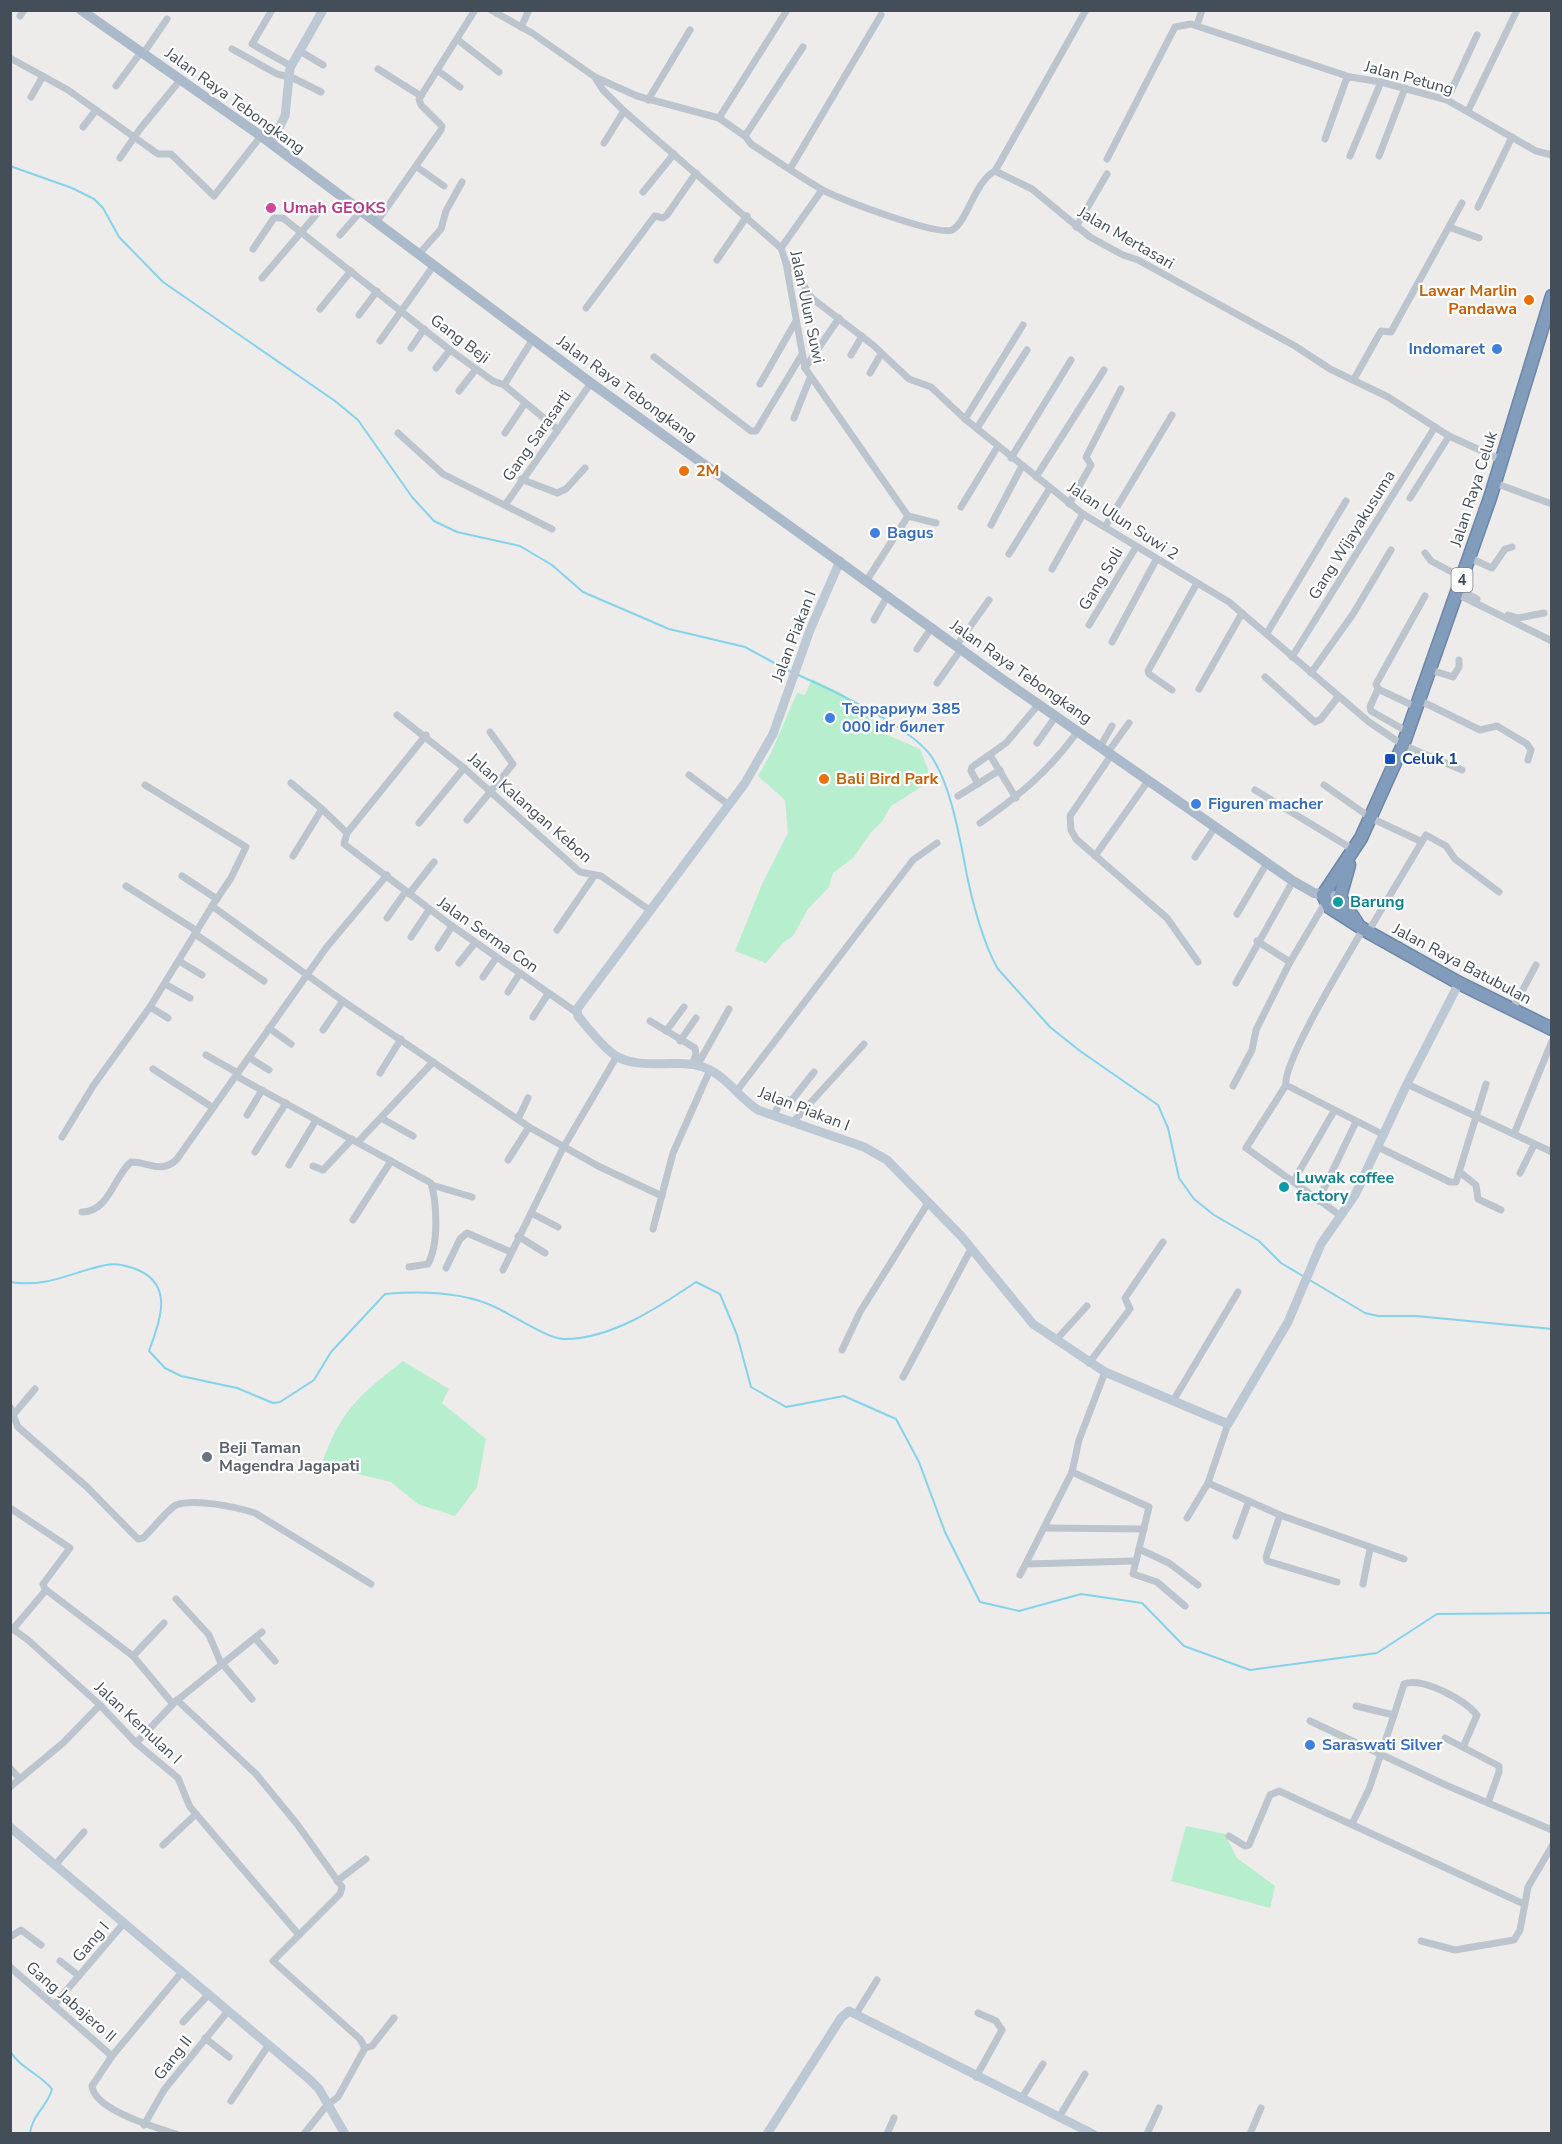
<svg xmlns="http://www.w3.org/2000/svg" width="1562" height="2144" font-family="'Nunito Sans',sans-serif">
<style>
.green{fill:#b7eece}
.lines{fill:none;stroke-linecap:round;stroke-linejoin:round}
.stream{stroke:#84d3eb;stroke-width:2}
.highway-casing{stroke:#6d87a7;stroke-width:15}
.street{stroke:#bcc5ce;stroke-width:7}
.secondary{stroke:#bdc8d5;stroke-width:9}
.primary{stroke:#aabacb;stroke-width:10}
.highway{stroke:#829cbb;stroke-width:12}
.hotel-dot{fill:#d1479c;stroke:#fff;stroke-width:2}
.food-dot{fill:#e8710a;stroke:#fff;stroke-width:2}
.shop-dot{fill:#3f7fe0;stroke:#fff;stroke-width:2}
.transit-dot{fill:#1a4fb4;stroke:#fff;stroke-width:2}
.culture-dot{fill:#0f9aa8;stroke:#fff;stroke-width:2}
.worship-dot{fill:#6b7280;stroke:#fff;stroke-width:2}
.labels{text-anchor:middle;dominant-baseline:central;stroke-width:4.5;stroke-linejoin:round;paint-order:stroke}
.shield{fill:#fff;stroke:#7c838a;stroke-width:1.5}
.shield-label{font-size:15px;font-weight:bold;fill:#444e58}
.street-label{font-size:16px;fill:#444e58;stroke:#fff}
.hotel-label{font-size:16px;font-weight:bold;fill:#b23c85;stroke:#fff;text-anchor:start}
.food-label{font-size:16px;font-weight:bold;fill:#c56008;stroke:#fff;text-anchor:start}
.shop-label{font-size:16px;font-weight:bold;fill:#366cbe;stroke:#fff;text-anchor:start}
.transit-label{font-size:16px;font-weight:bold;fill:#164399;stroke:#fff;text-anchor:start}
.culture-label{font-size:16px;font-weight:bold;fill:#0d838f;stroke:#fff;text-anchor:start}
.worship-label{font-size:16px;font-weight:bold;fill:#5b616d;stroke:#fff;text-anchor:start}
</style>
<rect width="100%" height="100%" fill="#eeebeb"/>
<!-- green -->
<g class="green">
<path d="M812 679 841 693 865 711 883 733 920 749 932 780 891 806 881 823 871 832 854 857 833 873 829 887 808 909 793 936 783 943 766 963 735 951 763 882 788 833 785 800 758 776 771 753 797 693 805 695Z"/>
<path d="M403 1361 449 1389 442 1403 486 1439 477 1487 455 1516 418 1504 391 1482 346 1471 320 1469C339 1412 357 1397 403 1361Z"/>
<path d="M1186 1826 1225 1834 1237 1858 1275 1886 1270 1908 1171 1881Z"/>
</g>
<g class="lines">
<!-- stream -->
<g class="stream">
<path d="M10 166 72 188 94 199 103 208 119 237 163 282 335 401 358 420 412 497 434 521 457 532 520 546 552 565 583 592 669 629 745 647 791 672"/>
<path d="M796 674C830 689 911 727 931 756 950 783 959 834 965 865 970 894 983 944 998 969L1050 1027 1080 1051 1158 1105 1168 1128 1179 1178 1194 1199 1214 1215 1259 1241 1281 1263 1303 1276"/>
<path d="M1308 1279 1365 1313 1378 1316H1416L1552 1329"/>
<path d="M10 1282C48 1288 71 1272 106 1265 116 1263 128 1266 138 1270 175 1286 159 1322 149 1351L165 1368 181 1376 237 1388 273 1403 280 1402 314 1380 331 1352 385 1294C420 1291 465 1292 497 1308 512 1315 549 1339 563 1339 610 1340 659 1307 696 1282L720 1294 737 1335 751 1387 786 1407 844 1396 896 1419 919 1462 945 1532 980 1602 1019 1611 1081 1594 1142 1603 1184 1646 1250 1670 1377 1653 1437 1614 1552 1613"/>
<path d="M10 2051C20 2068 40 2074 52 2089 48 2106 31 2116 30 2134"/>
</g>
<!-- highway casing -->
<g class="highway-casing">
<g id="highway">
<path d="M1552 296 1490 498 1403 745 1361 838 1323 895 1329 907 1368 932 1459 983 1552 1029"/>
<path d="M1349 865 1340 897 1357 923"/>
</g>
</g>
<!-- street -->
<g class="street">
<path d="M272 10 252 44 291 66"/>
<path d="M491 10 532 33 595 77 637 96 719 118 745 136 751 144C774 159 797 175 821 189 838 199 937 236 952 230 967 223 974 182 995 171L1086 10"/>
<path d="M20 16 24 10"/>
<path d="M1197 25 1202 10"/>
<path d="M521 27 529 10"/>
<path d="M458 40 499 72"/>
<path d="M232 49 277 74 293 78 321 92"/>
<path d="M300 51 323 65"/>
<path d="M143 54 167 19"/>
<path d="M10 58 68 90 158 154H171L214 196 261 136"/>
<path d="M378 69 421 96"/>
<path d="M437 70 460 87"/>
<path d="M596 79 603 90 624 111 781 248 786 263 805 368 908 516"/>
<path d="M116 86 141 52"/>
<path d="M31 97 43 76"/>
<path d="M648 100 690 30"/>
<path d="M1447 100 1477 35"/>
<path d="M1468 111 1517 10"/>
<path d="M719 118 787 10"/>
<path d="M83 127 96 110"/>
<path d="M745 136 803 47"/>
<path d="M1325 139 1346 80 1350 77"/>
<path d="M604 143 624 111"/>
<path d="M1350 156 1381 82"/>
<path d="M1379 156 1405 88"/>
<path d="M120 158 140 129 181 79"/>
<path d="M1107 159 1175 27 1191 24 1350 77 1381 82 1447 100 1536 151 1552 155"/>
<path d="M417 167 444 186"/>
<path d="M790 169 881 15"/>
<path d="M995 171 1032 189 1090 237 1123 255 1138 260 1295 346 1330 369 1388 397 1449 436 1502 460"/>
<path d="M643 192 674 154"/>
<path d="M1478 207 1512 137"/>
<path d="M376 223 441 130 442 126 421 105 419 99 475 10"/>
<path d="M1076 227 1107 174"/>
<path d="M1449 227 1479 238"/>
<path d="M340 235 361 211"/>
<path d="M781 248 822 190"/>
<path d="M253 249 274 218H283L450 350 493 381 504 385 557 429"/>
<path d="M419 254 441 229 446 211 462 182"/>
<path d="M717 260 747 216"/>
<path d="M786 263C804 274 800 285 813 299L873 345 909 379 931 387 965 419 1083 514 1229 602 1369 722 1403 745 1462 770"/>
<path d="M262 278 321 209"/>
<path d="M586 308 651 221 655 216 663 218 667 215 696 173"/>
<path d="M320 309 351 271"/>
<path d="M359 315 377 291"/>
<path d="M380 341 434 265"/>
<path d="M411 348 424 329"/>
<path d="M851 355 862 336"/>
<path d="M654 357 751 431H756L801 356"/>
<path d="M436 368 450 350"/>
<path d="M805 368 839 318"/>
<path d="M870 373 881 354"/>
<path d="M1354 379 1381 331 1391 332 1462 203"/>
<path d="M760 384 796 321"/>
<path d="M504 385 533 339"/>
<path d="M459 391 476 369"/>
<path d="M794 418 810 378"/>
<path d="M965 419 1023 325"/>
<path d="M977 428 1027 350"/>
<path d="M398 433 443 474 552 529"/>
<path d="M505 433 525 403"/>
<path d="M1011 458 1071 360"/>
<path d="M1036 477 1104 370"/>
<path d="M521 479 557 493 566 489 585 468"/>
<path d="M1495 483 1552 504"/>
<path d="M1410 498 1449 436"/>
<path d="M1069 504 1091 465 1086 457 1121 389"/>
<path d="M505 505 591 383"/>
<path d="M961 507 998 446"/>
<path d="M908 516 936 523"/>
<path d="M991 525 1022 466"/>
<path d="M1105 527 1172 415"/>
<path d="M1425 553 1431 561 1463 578"/>
<path d="M1009 554 1050 488"/>
<path d="M1470 558 1492 568 1505 549 1512 547"/>
<path d="M1052 569 1083 514"/>
<path d="M867 580 908 516"/>
<path d="M1459 589 1477 599"/>
<path d="M1457 594 1552 641"/>
<path d="M1508 615 1518 618 1544 613"/>
<path d="M874 620 888 595"/>
<path d="M1089 625 1136 547"/>
<path d="M1267 633 1346 501"/>
<path d="M1112 642 1156 560"/>
<path d="M957 645 989 600"/>
<path d="M917 649 932 627"/>
<path d="M1292 657 1435 427"/>
<path d="M1434 671 1453 677 1459 667V660"/>
<path d="M1311 673 1353 614 1391 550"/>
<path d="M1265 677 1315 722 1321 719 1338 697"/>
<path d="M937 683 962 648"/>
<path d="M1199 689 1242 613"/>
<path d="M1378 689 1370 707 1371 711 1408 732"/>
<path d="M1172 690 1149 674 1148 671 1197 583"/>
<path d="M1419 700 1480 730 1497 726 1527 744 1531 750 1528 760"/>
<path d="M1416 707 1378 689 1376 684 1425 596"/>
<path d="M397 715 464 768 580 872 601 876 651 911"/>
<path d="M426 735 347 833 344 844 452 926 576 1012"/>
<path d="M1037 743 1056 716"/>
<path d="M1100 747 1112 726"/>
<path d="M1108 752 1129 723"/>
<path d="M1112 754 1070 816 1071 830 1076 839 1167 918 1198 962"/>
<path d="M990 755 1016 798"/>
<path d="M689 775 729 805"/>
<path d="M291 783 322 809"/>
<path d="M978 784 971 771 972 767 1006 743 1039 704"/>
<path d="M145 785 246 847 231 878 212 906"/>
<path d="M1324 785 1371 818 1420 841"/>
<path d="M1255 790 1354 850"/>
<path d="M958 796 1000 770"/>
<path d="M467 820 513 764 490 732"/>
<path d="M419 823 464 768"/>
<path d="M980 823C1020 795 1049 771 1078 731"/>
<path d="M293 856 322 809 347 833"/>
<path d="M1095 856 1148 781"/>
<path d="M1195 857 1215 827"/>
<path d="M182 876 217 899"/>
<path d="M126 886 197 931"/>
<path d="M409 894 434 862"/>
<path d="M1237 914 1267 863"/>
<path d="M387 918 406 891"/>
<path d="M557 930 594 876"/>
<path d="M1368 932 1426 835 1446 846 1455 859 1499 892"/>
<path d="M195 934 264 981"/>
<path d="M411 937 429 910"/>
<path d="M1257 941 1290 962"/>
<path d="M438 948 452 926"/>
<path d="M179 961 202 975"/>
<path d="M459 963 475 943"/>
<path d="M483 977 496 958"/>
<path d="M1236 983 1293 881"/>
<path d="M165 984 190 998"/>
<path d="M508 992 520 973"/>
<path d="M150 1007 168 1018"/>
<path d="M1512 1010 1536 965"/>
<path d="M533 1017 548 994"/>
<path d="M650 1021 695 1048 696 1054 692 1065"/>
<path d="M269 1028 291 1044"/>
<path d="M323 1030 343 1001"/>
<path d="M666 1031 684 1007"/>
<path d="M680 1041 696 1018"/>
<path d="M206 1055 238 1073"/>
<path d="M250 1058 269 1070"/>
<path d="M697 1066 729 1009"/>
<path d="M153 1069 212 1107"/>
<path d="M380 1073 401 1039"/>
<path d="M236 1076 431 1183C437 1204 439 1244 428 1264L409 1267"/>
<path d="M1407 1084 1552 1152"/>
<path d="M1286 1085 1384 1135"/>
<path d="M1233 1086 1252 1050 1256 1030 1290 962 1325 903"/>
<path d="M736 1092 913 860 937 843"/>
<path d="M247 1115 262 1090"/>
<path d="M773 1116 782 1100H792L814 1072"/>
<path d="M381 1118 413 1136"/>
<path d="M518 1119 528 1098"/>
<path d="M792 1123 864 1044"/>
<path d="M1514 1134 1552 1041"/>
<path d="M62 1137 93 1086 150 1007 212 906 343 1001 529 1127 598 1166 662 1196"/>
<path d="M358 1142 433 1062"/>
<path d="M1378 1147 1450 1182H1456L1486 1084"/>
<path d="M255 1152 286 1103"/>
<path d="M508 1160 529 1127"/>
<path d="M289 1165 316 1120"/>
<path d="M313 1166 323 1170 352 1139"/>
<path d="M1461 1173 1476 1185 1478 1199 1501 1210"/>
<path d="M1520 1173 1534 1145"/>
<path d="M1293 1182 1334 1111"/>
<path d="M432 1185 472 1197"/>
<path d="M1318 1201 1356 1122"/>
<path d="M82 1212C109 1212 114 1176 131 1162 146 1161 162 1175 177 1159L326 948 387 875"/>
<path d="M531 1213 558 1227"/>
<path d="M1341 1216 1246 1148 1286 1085C1282 1063 1349 954 1363 929"/>
<path d="M353 1220 391 1161"/>
<path d="M653 1229 673 1153 710 1070"/>
<path d="M518 1236 545 1253"/>
<path d="M446 1268 460 1239 467 1233 511 1252"/>
<path d="M503 1270 563 1148 617 1056"/>
<path d="M1056 1340 1087 1306"/>
<path d="M842 1350 860 1312 928 1203"/>
<path d="M1089 1363 1130 1309 1125 1298 1163 1242"/>
<path d="M903 1377 971 1249"/>
<path d="M1173 1401 1238 1292"/>
<path d="M10 1407 13 1415"/>
<path d="M13 1415 35 1389"/>
<path d="M10 1418 13 1415 18 1427 87 1487 138 1539 143 1538C151 1531 168 1509 176 1505 195 1498 236 1507 255 1513L371 1584"/>
<path d="M1072 1472 1149 1507 1133 1574 1157 1582 1185 1606"/>
<path d="M1208 1483 1280 1515 1404 1559"/>
<path d="M10 1508 70 1548 43 1584 45 1589 133 1656 173 1704 136 1743"/>
<path d="M1280 1515 1266 1557 1267 1561 1337 1582"/>
<path d="M1187 1518 1208 1483 1228 1424"/>
<path d="M1045 1528 1144 1529"/>
<path d="M1236 1536 1249 1501"/>
<path d="M1139 1549 1169 1563 1198 1585"/>
<path d="M1026 1564 1134 1561"/>
<path d="M1020 1575 1072 1472 1079 1440 1105 1372"/>
<path d="M1363 1584 1370 1549"/>
<path d="M176 1599 209 1635 220 1661 252 1699"/>
<path d="M10 1627 28 1640 100 1705 136 1743 178 1778 190 1807 299 1935"/>
<path d="M13 1629 46 1590"/>
<path d="M255 1638 275 1661"/>
<path d="M133 1656 164 1623"/>
<path d="M177 1700 256 1774 297 1824 342 1887 340 1894 273 1961 360 2039 365 2048 338 2097 327 2105 304 2134"/>
<path d="M175 1702 262 1632"/>
<path d="M1394 1715 1404 1684C1423 1677 1465 1700 1477 1715L1464 1745"/>
<path d="M1310 1721 1448 1786 1552 1830"/>
<path d="M1445 1738 1499 1766V1772L1488 1803"/>
<path d="M10 1768 20 1779"/>
<path d="M10 1787 63 1743 100 1705"/>
<path d="M1352 1824 1369 1789 1394 1715 1356 1706"/>
<path d="M1229 1836 1245 1846 1249 1845 1270 1795 1279 1791 1524 1904"/>
<path d="M163 1845 196 1814"/>
<path d="M56 1864 84 1832"/>
<path d="M337 1881 366 1859"/>
<path d="M10 1937 21 1930 41 1945"/>
<path d="M1421 1941 1455 1950 1514 1940 1520 1930 1528 1887 1552 1846"/>
<path d="M60 1961 79 1976"/>
<path d="M10 1967 112 2056 182 1972"/>
<path d="M54 2005 124 1923"/>
<path d="M856 2014 877 1980"/>
<path d="M183 2022 208 1995"/>
<path d="M205 2038 229 2057"/>
<path d="M365 2048 372 2046 394 2018"/>
<path d="M112 2056 92 2086C94 2110 157 2128 176 2134"/>
<path d="M976 2077 1002 2030 996 2021 978 2013"/>
<path d="M1021 2099 1043 2064"/>
<path d="M231 2101 268 2046"/>
<path d="M1059 2117 1085 2074"/>
<path d="M144 2125 164 2090 228 2011"/>
<path d="M887 2134 894 2118"/>
<path d="M1147 2134 1159 2108"/>
<path d="M1250 2134 1261 2108"/>
</g>
<!-- secondary -->
<g class="secondary">
<path d="M271 144 285 116 290 68 323 10"/>
<path d="M840 561 810 630 773 734 745 783 577 1009 578 1016C589 1029 602 1047 616 1056 642 1071 677 1058 703 1067 726 1075 738 1097 758 1110L864 1147 887 1160 962 1237 1033 1324 1105 1372 1228 1424 1288 1322 1321 1244 1355 1195 1407 1084 1459 983"/>
<path d="M10 1827 309 2079 319 2089 345 2134"/>
<path d="M767 2134 841 2018 849 2011 1093 2134"/>
</g>
<!-- primary -->
<path class="primary" d="M81 10 261 136 591 383 1002 679 1293 881 1314 893 1340 897"/>
<!-- highway -->
<use href="#highway" class="highway"/>
</g>
<!-- markers -->
<circle class="hotel-dot" cx="271" cy="208" r="6"/>
<g class="food-dot">
<circle cx="1529" cy="300" r="6"/>
<circle cx="684" cy="471" r="6"/>
<circle cx="824" cy="779" r="6"/>
</g>
<g class="shop-dot">
<circle cx="1497" cy="349" r="6"/>
<circle cx="875" cy="533" r="6"/>
<circle cx="830" cy="718" r="6"/>
<circle cx="1196" cy="804" r="6"/>
<circle cx="1310" cy="1745" r="6"/>
</g>
<rect class="transit-dot" x="1384" y="753" width="12" height="12" rx="3"/>
<g class="culture-dot">
<circle cx="1338" cy="902" r="6"/>
<circle cx="1284" cy="1187" r="6"/>
</g>
<circle class="worship-dot" cx="207" cy="1457" r="6"/>
<g class="labels">
<!-- shield labels -->
<rect class="shield" x="1451.5" y="568" width="21" height="24" rx="4.5"/>
<g class="shield-label">
<text x="1462" y="580">4</text>
</g>
<!-- street labels -->
<g class="street-label">
<text transform="translate(1409 78) rotate(15)">Jalan Petung</text>
<text transform="translate(235 101) rotate(36)">Jalan Raya Tebongkang</text>
<text transform="translate(1126 238) rotate(30)">Jalan Mertasari</text>
<text transform="translate(807 307) rotate(78)">Jalan Ulun Suwi</text>
<text transform="translate(460 339) rotate(37)">Gang Beji</text>
<text transform="translate(627 389) rotate(36)">Jalan Raya Tebongkang</text>
<text transform="translate(537 436) rotate(-55)">Gang Sarasarti</text>
<text transform="translate(1474 489) rotate(-72)">Jalan Raya Celuk</text>
<text transform="translate(1123 521) rotate(33)">Jalan Ulun Suwi 2</text>
<text transform="translate(1352 535) rotate(-58)">Gang Wijayakusuma</text>
<text transform="translate(1101 579) rotate(-59)">Gang Soli</text>
<text transform="translate(794 636) rotate(-69)">Jalan Piakan I</text>
<text transform="translate(1021 672) rotate(35)">Jalan Raya Tebongkang</text>
<text transform="translate(530 808) rotate(41)">Jalan Kalangan Kebon</text>
<text transform="translate(488 935) rotate(35)">Jalan Serma Con</text>
<text transform="translate(1462 964) rotate(28)">Jalan Raya Batubulan</text>
<text transform="translate(804 1109) rotate(21)">Jalan Piakan I</text>
<text transform="translate(138 1723) rotate(43)">Jalan Kemulan I</text>
<text transform="translate(91 1942) rotate(-50)">Gang I</text>
<text transform="translate(71 2002) rotate(41)">Gang Jabajero II</text>
<text transform="translate(173 2058) rotate(-52)">Gang II</text>
</g>
<!-- hotel labels -->
<g class="hotel-label">
<text x="283" y="208">Umah GEOKS</text>
</g>
<!-- food labels -->
<g class="food-label">
<text x="1517" y="291" text-anchor="end">Lawar Marlin<tspan x="1517" dy="18">Pandawa</tspan></text>
<text x="696" y="471">2M</text>
<text x="836" y="779">Bali Bird Park</text>
</g>
<!-- shop labels -->
<g class="shop-label">
<text x="1485" y="349" text-anchor="end">Indomaret</text>
<text x="887" y="533">Bagus</text>
<text x="842" y="709">Террариум 385<tspan x="842" dy="18">000 idr билет</tspan></text>
<text x="1208" y="804">Figuren macher</text>
<text x="1322" y="1745">Saraswati Silver</text>
</g>
<!-- transit labels -->
<g class="transit-label">
<text x="1402" y="759">Celuk 1</text>
</g>
<!-- culture labels -->
<g class="culture-label">
<text x="1350" y="902">Barung</text>
<text x="1296" y="1178">Luwak coffee<tspan x="1296" dy="18">factory</tspan></text>
</g>
<!-- worship labels -->
<g class="worship-label">
<text x="219" y="1448">Beji Taman<tspan x="219" dy="18">Magendra Jagapati</tspan></text>
</g>
</g>
<!-- border -->
<rect width="1562" height="2144" fill="none" stroke="#444e58" stroke-width="24"/>
</svg>
